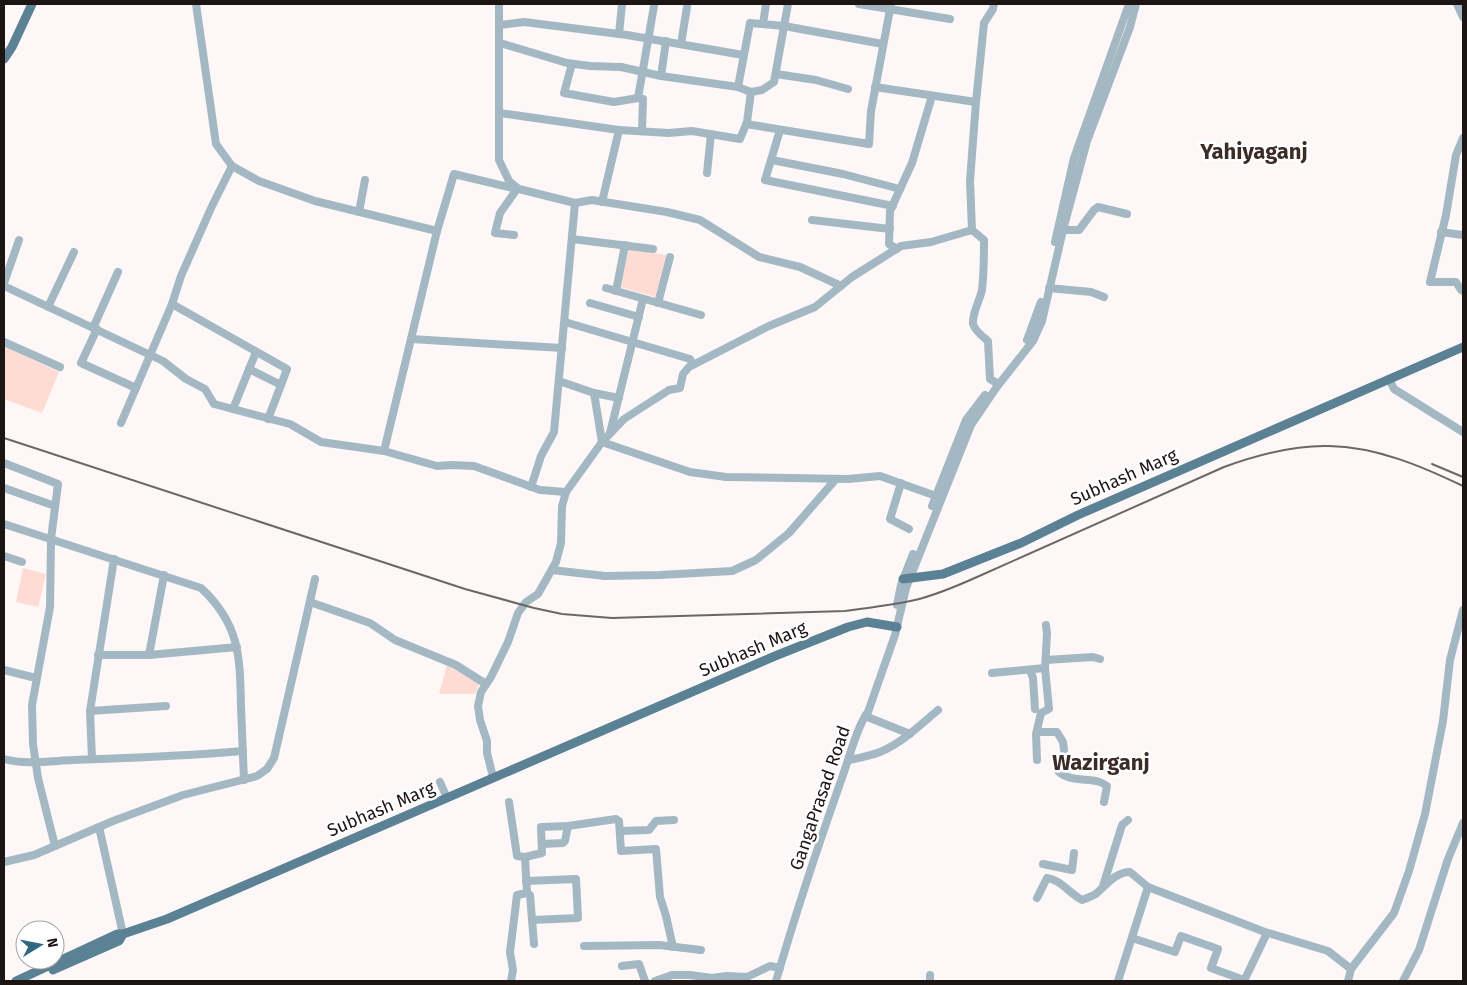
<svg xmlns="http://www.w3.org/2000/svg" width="1467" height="985" font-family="'Fira Sans',sans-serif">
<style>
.green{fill:#fedbd3}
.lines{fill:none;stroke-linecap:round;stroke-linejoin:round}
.minor{stroke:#a4b8c3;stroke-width:8}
.major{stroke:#5b8195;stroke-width:9}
.rail{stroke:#6d6665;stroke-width:2}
.labels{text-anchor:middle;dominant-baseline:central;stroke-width:5;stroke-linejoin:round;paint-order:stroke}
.street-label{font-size:18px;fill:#1d1514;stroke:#fff}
.district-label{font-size:22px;font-weight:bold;fill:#3c2b27;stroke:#fff}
</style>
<rect width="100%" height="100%" fill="#fdf8f7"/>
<!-- green -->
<g class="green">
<path d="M628 249 666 255 655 297 621 287Z"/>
<path d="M4 346 59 372 42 413 4 399Z"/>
<path d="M23 568 46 574 38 607 16 602Z"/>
<path d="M447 665 480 682 475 694H439Z"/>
</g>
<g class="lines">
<!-- minor -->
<g class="minor">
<path d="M196 4 216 144 232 166 259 181 315 201 437 231"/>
<path d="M499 4V160L509 181 519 189 575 203 592 200 667 212 700 220 759 257 800 267 841 286"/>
<path d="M859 4 950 19"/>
<path d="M994 4 993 9 984 23 976 102 970 181 972 230 984 240C984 257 984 273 982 290 980 300 972 313 973 324 975 331 983 337 988 341L990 379 995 382"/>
<path d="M1457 4 1463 17"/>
<path d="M763 24 766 4"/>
<path d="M500 25 524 22 627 35 743 55"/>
<path d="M619 34 622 4"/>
<path d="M500 43 567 63 590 66 621 67 661 76 738 87 751 92"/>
<path d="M681 44 687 7"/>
<path d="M572 64 564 93 614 102 638 98 643 99 642 131"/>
<path d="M776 74 816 80 848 89"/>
<path d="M661 76 666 41"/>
<path d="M738 87 750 23 784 26 883 44"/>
<path d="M875 87 976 102"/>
<path d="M638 98 654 6"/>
<path d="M500 113 619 130 669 133 692 131 740 139 747 122 751 92 762 90 774 82 788 4"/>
<path d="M746 124 869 144 871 111 891 4"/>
<path d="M780 130 765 180 893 206"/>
<path d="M1463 138 1456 155 1446 215 1430 282H1456L1461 290 1463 291"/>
<path d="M772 160 843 174 900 189"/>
<path d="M707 173 711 134"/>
<path d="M602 202 619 130"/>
<path d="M359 212 365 180"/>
<path d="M812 220 890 229"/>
<path d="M1063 230H1079L1094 210 1098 207 1127 214"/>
<path d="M1441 232 1463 235"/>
<path d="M514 235 495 233 500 213 517 189"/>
<path d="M572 239 653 249"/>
<path d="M1055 242 1074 158 1129 4"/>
<path d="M897 249 889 244 890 211 912 163 932 96"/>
<path d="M4 283 19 240"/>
<path d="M4 286 163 361 186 379 205 389 214 404 290 424 321 442 384 451 437 466 451 465 474 466 540 490 566 492"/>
<path d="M606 288 701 315"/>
<path d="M1049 288 1091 292 1104 297"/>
<path d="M616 291 625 245"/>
<path d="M590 303 639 317"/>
<path d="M658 303 670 257"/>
<path d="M172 304 287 369 281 385"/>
<path d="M48 307 74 252"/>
<path d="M565 322 690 359 693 365"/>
<path d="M93 328 118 272"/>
<path d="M97 329 81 363 136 388"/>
<path d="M411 339 562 348"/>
<path d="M1027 340 1041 302"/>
<path d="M4 342 60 367"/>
<path d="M249 369 281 385 268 419"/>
<path d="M1389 379 1394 389 1463 432"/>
<path d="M559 381 594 393 602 442"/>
<path d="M594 393 619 398"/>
<path d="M233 409 256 352"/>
<path d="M121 423 172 304 181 276 212 206 232 166"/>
<path d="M610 433 643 299"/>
<path d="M602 442 690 472 726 477 848 479 880 476 936 496"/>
<path d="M384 451 437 231 454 174 517 189"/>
<path d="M4 463 58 484 51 539 50 607 32 705 33 744 38 778 55 846"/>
<path d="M901 483 890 519 909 529"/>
<path d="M531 487 541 456 554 432 575 203"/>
<path d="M4 488 55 506"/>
<path d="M932 506 966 420 985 395"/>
<path d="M4 524 201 588C240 624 240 657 241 707 242 731 243 755 244 780"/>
<path d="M4 556 22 562"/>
<path d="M552 570 605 576 660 575 732 571 756 560 789 533 836 479"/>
<path d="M310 602 370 623 395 640 456 665 486 684"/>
<path d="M897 605 901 585 913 554"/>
<path d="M98 655H149L237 647"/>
<path d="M149 655 164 575"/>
<path d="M1046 660 1093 657 1100 659"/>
<path d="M4 670 36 678"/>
<path d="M1030 670 1033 678 1035 709"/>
<path d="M992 673 1045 668"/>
<path d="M90 711 166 706"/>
<path d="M865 716 910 734"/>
<path d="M1037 732H1057L1063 742 1064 750"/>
<path d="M4 759C25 765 51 761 73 760 130 758 186 756 243 751"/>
<path d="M92 759 90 711 114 559"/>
<path d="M849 760C859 758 870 756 880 752 902 743 920 725 938 710"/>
<path d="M1037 760 1036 734 1041 713 1049 709 1045 668 1047 634 1046 625"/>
<path d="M1058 771C1073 785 1094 775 1107 786L1104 802"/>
<path d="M493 777 487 753V741L480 720 478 706 481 692 491 677 508 642 518 613 526 602 538 594 556 562 561 543 562 506 566 492 602 442 624 419 669 390 680 388 683 374 689 367 769 326 815 307 852 277 901 246 931 242 972 230"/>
<path d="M440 782 447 798"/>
<path d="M509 802 517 856 525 857 527 893 517 895 510 952 513 970 511 981"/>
<path d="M99 827 123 934"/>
<path d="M620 831 649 830 656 821 674 820"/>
<path d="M542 844 563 843 565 841 568 826"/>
<path d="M525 857 542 853 541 827 568 826 616 819 619 821 621 851 656 849 660 897 666 916 673 947"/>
<path d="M4 862 34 855 113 821 183 795 257 776 267 769 274 758 315 579"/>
<path d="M1043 864 1072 870 1074 853"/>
<path d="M526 881 576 879 578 918 532 920"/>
<path d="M1103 886 1122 825 1128 820"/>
<path d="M527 893 530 895 534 944"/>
<path d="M1037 898 1047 878C1061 880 1069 893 1082 900 1087 898 1093 896 1097 893 1107 884 1116 872 1130 872L1148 887 1265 932 1328 951 1351 969"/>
<path d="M1132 938 1175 952 1181 936 1218 949 1211 968 1244 980"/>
<path d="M584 946 659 945 701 950"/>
<path d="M622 966 639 964 645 981"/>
<path d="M655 981 672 975H690L712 978 727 976 747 977 770 966 780 968"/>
<path d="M776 981C796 912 819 843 843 775 849 758 858 724 868 712L895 635 906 588 971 425 996 388 1033 341 1042 321 1063 230 1087 141 1130 27 1136 4"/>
<path d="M930 981V975"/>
<path d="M1118 981 1148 887"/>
<path d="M1244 981 1267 933"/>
<path d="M1348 981 1351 969 1394 913 1409 871 1425 814 1443 721 1450 660 1463 610"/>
<path d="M1403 981 1419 950 1448 859 1463 823"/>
</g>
<!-- major -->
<g class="major">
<path d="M4 59 12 47 32 4"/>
<path d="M903 579 943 574 1021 543 1078 515 1463 347"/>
<path d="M53 970 119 941 123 934"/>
<path d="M16 981 117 934H123L167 919 775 656 848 627 867 622 897 627"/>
</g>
<!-- rail -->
<g class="rail">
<path d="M4 438 465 589 534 608 562 614 612 618 845 611C868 608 892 605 915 600 936 595 957 586 977 577L1224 467C1257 455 1293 445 1329 446 1377 447 1421 466 1463 486"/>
<path d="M1432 464 1463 477"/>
</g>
</g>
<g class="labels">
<!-- street labels -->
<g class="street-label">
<text transform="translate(1124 477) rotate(-24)">Subhash Marg</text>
<text transform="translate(753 649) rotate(-23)">Subhash Marg</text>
<text transform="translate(820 798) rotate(-71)">GangaPrasad Road</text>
<text transform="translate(381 809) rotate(-23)">Subhash Marg</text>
</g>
<!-- district labels -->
<g class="district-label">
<text x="1254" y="151">Yahiyaganj</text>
<text x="1101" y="762">Wazirganj</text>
</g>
</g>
<!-- border -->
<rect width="1467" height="985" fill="none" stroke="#1d1514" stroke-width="10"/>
<!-- north arrow -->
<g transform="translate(40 945) rotate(80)"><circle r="24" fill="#ffffff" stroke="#a5a1a1"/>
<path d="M0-4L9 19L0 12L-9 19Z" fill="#306882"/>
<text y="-8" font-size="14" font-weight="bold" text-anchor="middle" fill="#1d1514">N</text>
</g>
</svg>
